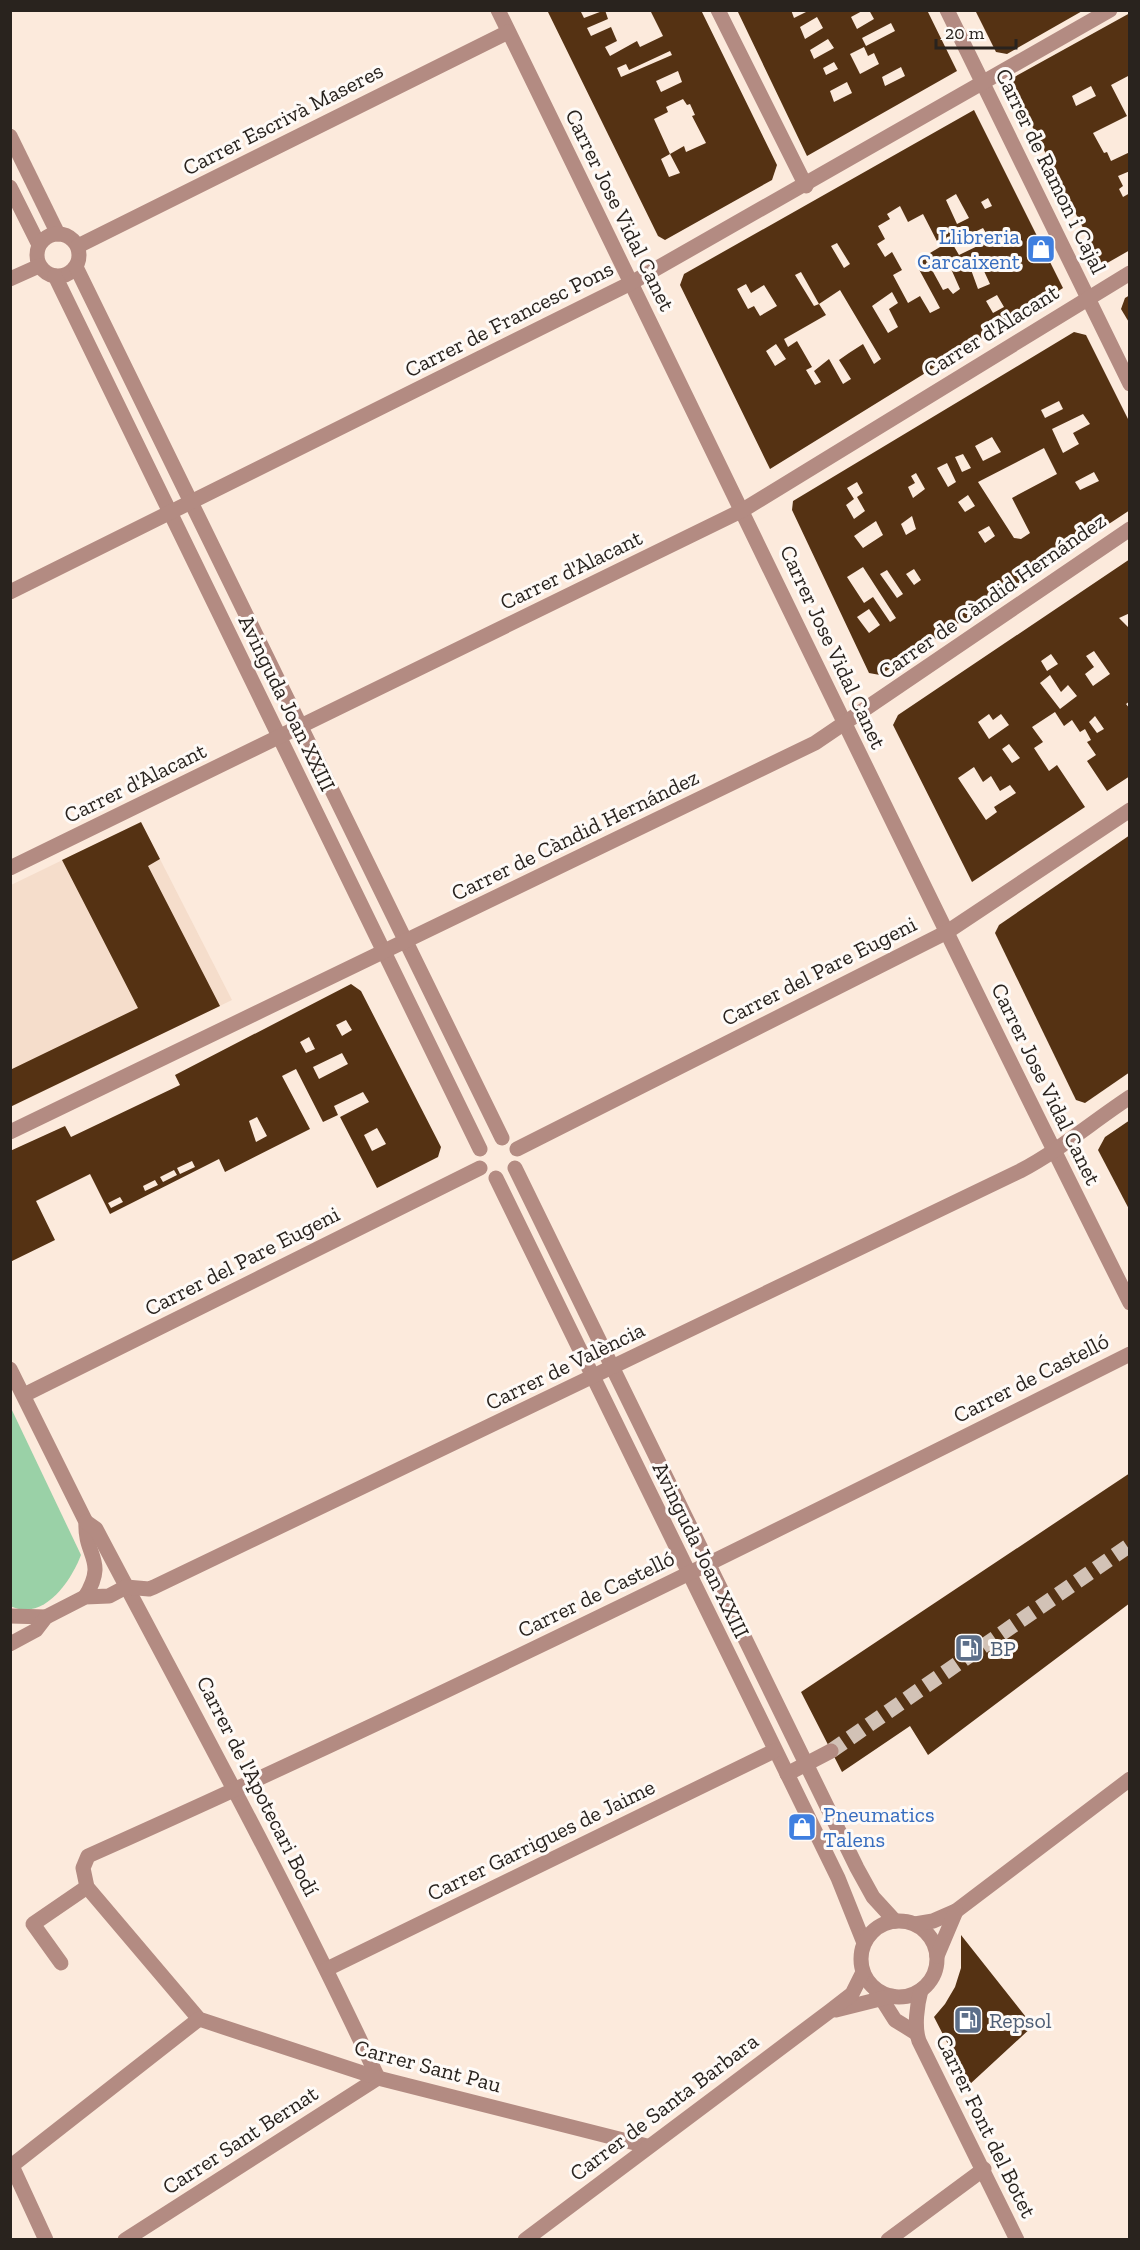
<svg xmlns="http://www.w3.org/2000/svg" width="1140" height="2250" font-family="'Zilla Slab',serif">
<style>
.built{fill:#f5ddcb}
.green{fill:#9ad1a7}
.building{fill:#553213;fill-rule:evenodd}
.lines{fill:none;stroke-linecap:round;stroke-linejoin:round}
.minor-tunnel{stroke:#d2c2b6;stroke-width:15;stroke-dasharray:15 8;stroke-linecap:butt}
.minor{stroke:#b38b82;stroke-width:15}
.labels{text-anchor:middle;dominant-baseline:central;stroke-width:6;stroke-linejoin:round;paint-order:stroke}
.street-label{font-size:22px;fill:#29231e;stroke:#fefaf7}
.shop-label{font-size:22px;fill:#366cbe;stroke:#fefaf7;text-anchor:end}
.service-label{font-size:22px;fill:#4e5e75;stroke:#fefaf7;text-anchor:start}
</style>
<rect width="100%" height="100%" fill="#fceadc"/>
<!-- built -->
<path class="built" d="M141 822 232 1000 11 1107V885Z"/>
<!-- green -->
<path class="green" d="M10 1406 81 1555C71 1581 44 1622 10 1606Z"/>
<!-- building -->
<g class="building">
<path d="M547 10H580L584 18 605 10 608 19 587 28 591 36 611 27 617 41 605 47 610 56 637 41 640 47 663 36 650 10H701L777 165 772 180 665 240 658 236ZM670 51 672 55 621 77 617 68 626 64 629 70ZM678 71 682 82 661 92 656 81ZM683 99 687 105 690 104 695 115 692 116 706 143 686 152 684 146 670 154 654 119 668 112 666 107ZM670 154 680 173 669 177 661 159Z"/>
<path d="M737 10H791L794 18 810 10H864L851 17 857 29 874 19 869 10H927L957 71 807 156ZM817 17 823 28 805 39 800 27ZM891 23 895 31 866 46 862 38ZM828 39 834 48 814 59 810 50ZM864 47 868 56 874 53 879 64 860 74 850 54ZM834 62 838 69 826 75 823 68ZM901 67 905 76 885 86 882 77ZM847 82 852 93 834 102 830 91Z"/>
<path d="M975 10 1050 11 1084 10 1007 54 996 52Z"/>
<path d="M1130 13V75L1111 85 1127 116 1093 133 1104 153 1107 152 1111 161 1130 152V171L1118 176 1123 186 1119 189 1123 197 1130 193V250L1102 266 1009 80ZM1091 86 1096 96 1076 106 1072 96Z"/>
<path d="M974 110 1063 288 770 469 680 285 684 274ZM956 194 969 218 957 224 946 200ZM988 198 992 206 985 209 981 202ZM900 206 908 222 923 214 940 247 915 262 940 308 930 313 920 296 908 303 893 275 902 270 892 252 885 257 877 244 885 239 878 226 890 219 887 214ZM983 228 990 240 959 255 952 243ZM837 243 850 264 844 268 831 246ZM991 257 995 265 984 271 990 284 978 289 970 267ZM948 262 960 289 953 294 948 288 943 290 932 270ZM801 272 819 304 840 290 881 359 874 364 863 344 849 353 839 360 851 379 843 384 829 359 814 371 821 382 815 385 806 370 812 367 797 341 788 347 784 339 826 315 819 304 814 306 795 275ZM746 284 751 293 764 285 777 306 760 316 754 306 748 309 737 289ZM892 292 898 303 889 309 898 327 888 333 872 306ZM997 295 1004 307 993 313 986 301ZM776 344 786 359 775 366 766 351Z"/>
<path d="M1130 295V324L1121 309 1125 298Z"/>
<path d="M1074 332 1086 335 1130 423V510L880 675 869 673 792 510 793 501ZM1059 401 1063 409 1045 418 1041 410ZM1083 414 1090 424 1073 433 1079 444 1063 453 1052 429ZM992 437 1001 452 983 461 975 446ZM1044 448 1057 474 1012 498 1030 533 1021 539 1014 538 978 482ZM963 454 971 468 962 472 955 457ZM947 463 956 482 948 487 937 468ZM1094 472 1099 481 1080 490 1075 482ZM916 473 925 489 913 498 908 487 915 483 911 476ZM857 482 863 493 857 497 865 511 854 519 846 505 854 499 847 488ZM968 495 975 506 965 512 958 502ZM912 516 916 529 906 535 901 524ZM876 521 883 535 863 548 854 536ZM989 526 995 536 985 543 978 532ZM863 567 896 618 890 622 873 597 864 603 847 577ZM914 569 921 580 914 585 906 574ZM887 570 903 594 897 598 880 574ZM869 609 880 625 869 633 857 617Z"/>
<path d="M1130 559V613L1119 618 1130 629V701L1126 704 1130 709V776L1107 791 1087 761 1096 755 1087 742 1091 740 1085 729 1080 732 1072 720 1064 726 1055 712 1032 727 1043 742 1034 748 1049 771 1057 765 1085 807 972 882 893 725 898 715ZM1094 651 1110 674 1093 686 1085 674 1094 667 1086 656ZM1051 654 1058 664 1047 671 1041 661ZM1050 675 1061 692 1068 685 1077 696 1060 709 1040 683ZM989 714 993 720 1001 714 1009 725 989 739 978 722ZM1095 716 1104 729 1097 733 1089 722ZM1009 744 1020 758 1012 763 1002 749ZM974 767 983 782 991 776 1000 791 1010 785 1016 793 994 807 997 812 986 820 958 778Z"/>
<path d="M141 822 160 859 148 866 220 1006 10 1107V1070L138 1008 62 860Z"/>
<path d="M1130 835V1072L1085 1103 1076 1100 995 933 999 925Z"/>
<path d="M351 984 361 991 441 1147 438 1157 377 1188 340 1117 369 1102 363 1092 334 1106 338 1115 323 1122 296 1069 282 1076 310 1129 225 1172 219 1159 110 1214 90 1174 36 1201 55 1240 10 1262V1151L65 1126 71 1137 180 1085 175 1075ZM346 1020 352 1030 342 1036 336 1025ZM309 1037 315 1049 306 1053 300 1042ZM342 1053 348 1064 319 1079 313 1067ZM257 1117 267 1136 256 1142 249 1121ZM377 1128 386 1144 372 1151 364 1135ZM192 1161 195 1167 180 1174 177 1168ZM174 1170 177 1175 163 1182 160 1177ZM155 1180 158 1185 145 1191 143 1186ZM120 1197 123 1202 111 1208 108 1203Z"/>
<path d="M1130 1120V1211L1098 1150 1105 1137Z"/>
<path d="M1130 1473V1603L928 1755 910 1726 842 1772 801 1692Z"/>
<path d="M961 1935 1033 2026 969 2085 934 2017 945 2004 955 1987 961 1968Z"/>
</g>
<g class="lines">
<!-- minor-tunnel -->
<path class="minor-tunnel" d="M831 1751 1130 1545"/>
<!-- minor -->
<g class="minor">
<path d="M498 10C709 441 915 874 1130 1303"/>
<path d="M718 10 806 186"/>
<path d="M947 10 1130 384"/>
<path d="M10 136 58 234"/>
<path d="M10 187 39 245"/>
<circle cx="58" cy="255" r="21"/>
<path d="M78 246 508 32"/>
<path d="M76 267 502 1138"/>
<path d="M55 276 480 1149"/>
<path d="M10 279 39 266"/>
<path d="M10 592 631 283 1110 10"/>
<path d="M10 868 743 510 1130 273"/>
<path d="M10 1132 815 743 1130 529"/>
<path d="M517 1149 947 932 1130 810"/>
<path d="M515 1168 857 1868 873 1897 895 1921"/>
<path d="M496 1178 838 1878 864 1943"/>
<path d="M10 1369 86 1522C84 1557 108 1559 85 1597"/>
<path d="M24 1395 480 1168"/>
<path d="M86 1522 96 1529C192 1711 291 1891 378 2078L125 2240"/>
<path d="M10 1616 46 1617"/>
<path d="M10 1644 36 1630 46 1617 85 1597 109 1596 126 1587 149 1589 154 1587 1020 1171C1060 1150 1092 1122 1130 1097"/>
<path d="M787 1774 831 1751"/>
<circle cx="899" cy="1959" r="38"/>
<path d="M915 1924 933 1921 956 1911 1130 1779"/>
<path d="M937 1956 956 1911"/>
<path d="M61 1963 33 1924 87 1887"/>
<path d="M327 1969 774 1751"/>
<path d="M876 1990 895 2020 916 2033"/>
<path d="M921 1990C917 2005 914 2027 919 2041L1017 2240"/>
<path d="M836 2010 892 1996"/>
<path d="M647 2146 378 2078 199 2019 87 1887 83 1868 88 1856C440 1699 785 1527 1130 1354"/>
<path d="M12 2166 46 2240"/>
<path d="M10 2167 199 2019"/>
<path d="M525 2240 830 2011 852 1994 863 1972"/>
<path d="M888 2240 984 2169"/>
</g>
</g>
<!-- icons -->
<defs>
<g id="shop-square" transform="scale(1.5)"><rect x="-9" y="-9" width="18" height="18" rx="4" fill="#3f7fe0" stroke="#fefaf7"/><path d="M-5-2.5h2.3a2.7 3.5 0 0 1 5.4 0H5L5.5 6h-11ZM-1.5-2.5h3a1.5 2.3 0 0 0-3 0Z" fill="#fff"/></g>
<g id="fuel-square" transform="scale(1.5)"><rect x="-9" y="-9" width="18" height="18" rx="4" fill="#5c6f8a" stroke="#fefaf7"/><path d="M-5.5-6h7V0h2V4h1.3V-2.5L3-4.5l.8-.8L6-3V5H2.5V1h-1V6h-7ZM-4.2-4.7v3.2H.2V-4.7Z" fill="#fff"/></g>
</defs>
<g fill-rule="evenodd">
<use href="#shop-square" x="1041" y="249"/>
<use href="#fuel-square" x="969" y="1648"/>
<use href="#shop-square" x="802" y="1827"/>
<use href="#fuel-square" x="968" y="2020"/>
</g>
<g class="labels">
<!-- street labels -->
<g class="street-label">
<text transform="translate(283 119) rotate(-27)">Carrer Escrivà Maseres</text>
<text transform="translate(1051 171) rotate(64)">Carrer de Ramon i Cajal</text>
<text transform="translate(620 210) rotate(64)">Carrer Jose Vidal Canet</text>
<text transform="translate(509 319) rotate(-27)">Carrer de Francesc Pons</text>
<text transform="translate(991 331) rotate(-32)">Carrer d'Alacant</text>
<text transform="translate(571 570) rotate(-26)">Carrer d'Alacant</text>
<text transform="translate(992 596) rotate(-35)">Carrer de Càndid Hernández</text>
<text transform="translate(833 647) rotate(65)">Carrer Jose Vidal Canet</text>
<text transform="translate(287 703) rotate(64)">Avinguda Joan XXIII</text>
<text transform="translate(135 783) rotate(-26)">Carrer d'Alacant</text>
<text transform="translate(575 835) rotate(-26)">Carrer de Càndid Hernández</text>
<text transform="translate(819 971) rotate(-27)">Carrer del Pare Eugeni</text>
<text transform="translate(1046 1084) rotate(64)">Carrer Jose Vidal Canet</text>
<text transform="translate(242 1261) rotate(-27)">Carrer del Pare Eugeni</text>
<text transform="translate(565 1366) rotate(-26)">Carrer de València</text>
<text transform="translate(1031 1378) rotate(-27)">Carrer de Castelló</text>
<text transform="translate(701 1550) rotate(64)">Avinguda Joan XXIII</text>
<text transform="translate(596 1594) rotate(-26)">Carrer de Castelló</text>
<text transform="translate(258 1786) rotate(63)">Carrer de l'Apotecari Bodí</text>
<text transform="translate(541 1840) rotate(-26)">Carrer Garrigues de Jaime</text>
<text transform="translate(428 2066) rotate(15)">Carrer Sant Pau</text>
<text transform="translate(664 2107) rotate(-37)">Carrer de Santa Barbara</text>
<text transform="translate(986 2126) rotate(64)">Carrer Font del Botet</text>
<text transform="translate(240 2140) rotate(-33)">Carrer Sant Bernat</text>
</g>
<!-- shop labels -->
<g class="shop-label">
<text x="1020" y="236">Llibreria<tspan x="1020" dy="25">Carcaixent</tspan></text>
<text x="823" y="1814" text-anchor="start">Pneumatics<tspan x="823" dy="25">Talens</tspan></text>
</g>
<!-- service labels -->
<g class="service-label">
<text x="990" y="1648">BP</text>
<text x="989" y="2020">Repsol</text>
</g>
</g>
<!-- border -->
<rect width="1140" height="2250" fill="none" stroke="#29231e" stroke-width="24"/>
<!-- scale -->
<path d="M936 39v9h80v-9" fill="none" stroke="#29231e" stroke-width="3"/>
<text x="945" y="39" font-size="18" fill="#29231e" stroke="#fefaf7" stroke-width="4.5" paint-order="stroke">20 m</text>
</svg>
